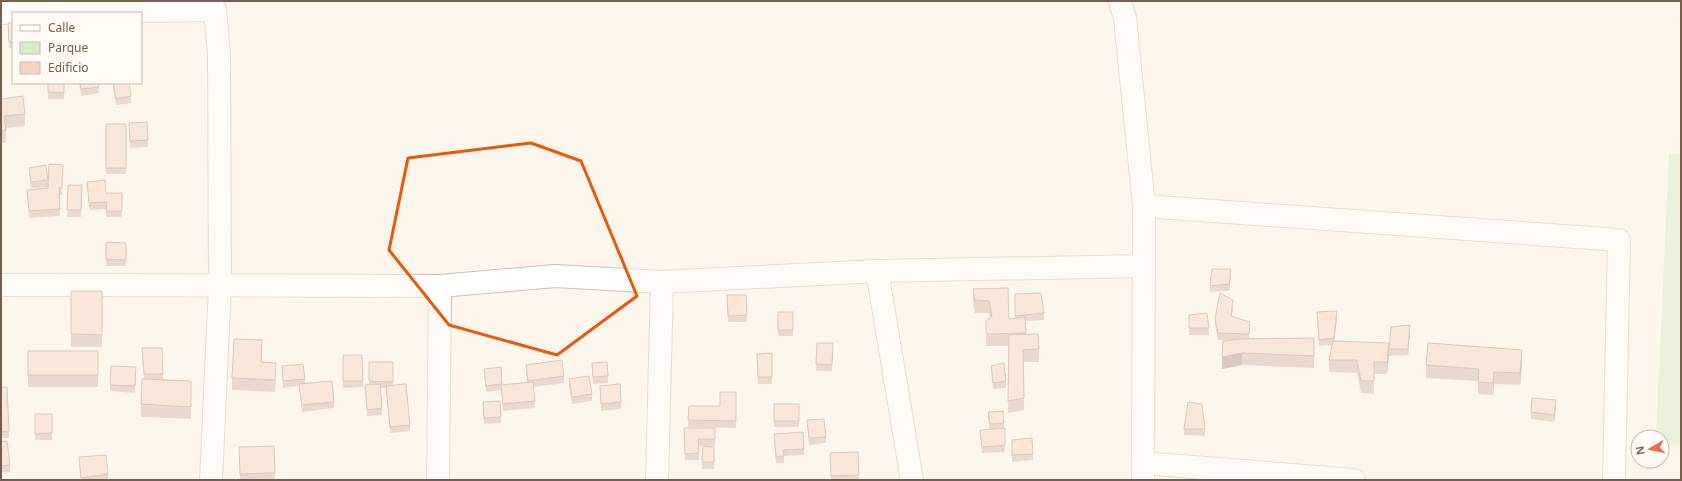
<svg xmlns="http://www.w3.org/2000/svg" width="1682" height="481" font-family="'Noto Sans',sans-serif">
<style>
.green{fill:#d8ecc9}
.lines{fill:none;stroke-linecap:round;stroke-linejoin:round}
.minor-casing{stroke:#d1beb0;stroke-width:24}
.minor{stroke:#fff;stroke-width:22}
.wall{fill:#d1b7a8}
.shaded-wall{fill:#aa9588}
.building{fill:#f3d5c3;stroke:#aa9588}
.marked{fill:none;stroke:#e8590c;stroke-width:3;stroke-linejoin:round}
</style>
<rect width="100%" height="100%" fill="#fdf6ec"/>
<!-- green -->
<path class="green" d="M1669 153 1681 154V448L1662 447V437H1656Z"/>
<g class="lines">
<!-- minor casing -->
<g class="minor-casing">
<g id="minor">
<path d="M1120 1 1125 18 1144 206 1143 480"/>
<path d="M1 13 215 10 219 53 220 285 211 480"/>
<path d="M1144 206 1619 240 1614 480"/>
<path d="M877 271 912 480"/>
<path d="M1 285 440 286 555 276 662 282 877 271 1144 266"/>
<path d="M1143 463 1354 480"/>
<path d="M438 480 440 286"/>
<path d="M657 480 662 282"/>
</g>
</g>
<!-- minor -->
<use href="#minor" class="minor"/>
</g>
<!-- wall -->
<g class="wall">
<path d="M8 23H13V48H9Z"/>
<rect x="48" y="83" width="16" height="16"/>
<path d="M79 83H98L99 93 81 96Z"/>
<path d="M113 83 131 96V103L116 105 113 88Z"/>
<path d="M1 99 25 114V126L6 128V143H1Z"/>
<path d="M129 123 148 140V147L130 148Z"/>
<rect x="106" y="124" width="20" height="50"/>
<path d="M63 165 62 195H59L60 216 29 218 27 190 48 188Z"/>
<path d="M29 168 48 180V187L31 188 29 174Z"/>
<path d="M87 182 106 193H122V217H106V209L89 210Z"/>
<path d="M68 185H82L81 217H67Z"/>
<path d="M106 242 126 243V266H106Z"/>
<path d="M1231 275 1229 291 1210 292V286Z"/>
<path d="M1008 288 1009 319 1015 318V294L1044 313V320L1026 321V335L1039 349V362H1024V410L1008 413 1009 346H986V321L990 318 989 313H975L973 302V289Z"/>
<rect x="71" y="291" width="31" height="56"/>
<path d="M727 295H746L747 322H728Z"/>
<path d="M1233 307 1232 317 1250 322 1249 338H1314V368L1242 365 1222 369 1228 340H1218L1215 325V318Z"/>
<rect x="778" y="312" width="15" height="24"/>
<path d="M1317 312 1337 317 1334 341 1389 349 1410 332 1408 355 1389 356 1387 374H1374V394L1361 393 1357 373 1329 372V360L1332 345 1319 346Z"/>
<path d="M1189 315 1209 328V335H1189Z"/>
<path d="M817 343H833L832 371H816Z"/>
<path d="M142 348 163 374V380L191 381V419L141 417V404L144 379Z"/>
<rect x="28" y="351" width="70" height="36"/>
<path d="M772 353V384H758L757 354Z"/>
<path d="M343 355H362L363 387 343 388Z"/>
<path d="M262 362 276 375 275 392 232 390V378Z"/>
<path d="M369 362H393V385L410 425V431L390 433 386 388H381L382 415 367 416 365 385 369 384Z"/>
<path d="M1522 362 1520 385 1494 384 1493 395 1478 394V381L1426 378V365Z"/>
<path d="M592 363 608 376V383L593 384Z"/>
<path d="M526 365 564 376V383L533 387 535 408 503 411 501 390 486 392 484 369 501 367 502 385 527 382 526 372Z"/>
<path d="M282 366 305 379V384L334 402V408L302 412 299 386 283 388Z"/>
<path d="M991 366 1006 381V388L993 389Z"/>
<path d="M136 374 135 393 110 391V385Z"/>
<path d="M569 379 592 394V401L572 404 569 386Z"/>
<path d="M600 386 621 402V409L601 411Z"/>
<path d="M1 387 9 431V438H1Z"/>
<path d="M736 392V428L688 427 689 406H720Z"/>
<path d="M483 402 501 417V423L484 424Z"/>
<rect x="774" y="404" width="25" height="23"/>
<path d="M1556 407 1554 422 1531 419V412Z"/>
<path d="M988 412 1004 423V428H1005V452L982 453 980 437V430H990L988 418Z"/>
<rect x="35" y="414" width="17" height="26"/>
<path d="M807 420 826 437V443L809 445Z"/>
<path d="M684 428H715V446H699V460H685Z"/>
<path d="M1184 429H1205V436L1184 435Z"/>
<path d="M774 434 804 449V455L784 456V463H776Z"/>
<path d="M1012 440 1033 454V460L1012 462Z"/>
<path d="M1 442 10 465V472L1 473Z"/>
<path d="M274 446 275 480H240L239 447Z"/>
<path d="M703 446 714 447V469H702Z"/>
<path d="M830 453 859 475V480H831Z"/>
<path d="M79 457 108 474V480H81L79 464Z"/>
</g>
<!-- shaded-wall -->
<g class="shaded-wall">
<path d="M1231 269V275L1229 291V284Z"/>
<path d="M1233 300V307L1231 323V316Z"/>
<path d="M1337 311V317L1334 345V338Z"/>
<path d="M1410 325V332L1408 355V349Z"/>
<path d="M1389 343V356L1387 374V362Z"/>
<path d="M1522 350V362L1520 385V373Z"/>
<path d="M1242 353V365L1222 369V357Z"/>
<path d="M1494 372V384L1493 395V383Z"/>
<path d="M1556 400V407L1554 422V415Z"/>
</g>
<!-- building -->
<g class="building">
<path d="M8 23H13V42H9Z"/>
<path d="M48 83H64V93L48 92Z"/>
<path d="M80 83H98L99 87 81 89Z"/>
<path d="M113 83H129L131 96 116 99Z"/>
<path d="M23 96 25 114 4 116 6 130 1 131V99Z"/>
<path d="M147 122 148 140 130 141 129 123Z"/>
<rect x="106" y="124" width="20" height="44"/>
<path d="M49 164 63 165 62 188H59L60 209 29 211 27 190 48 188Z"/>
<path d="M46 165 48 180 31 182 29 168Z"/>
<path d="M105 180 106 193H122V211H106L107 202 89 203 87 182Z"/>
<path d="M68 185H82L81 210H67Z"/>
<path d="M106 242 126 243V260L106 259Z"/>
<path d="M1212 269H1231L1229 284 1210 286Z"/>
<path d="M1008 288 1009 319 1025 317 1026 333 986 334V321L992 316 989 301 975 300 973 289Z"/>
<path d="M71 291H102V335L71 334Z"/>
<path d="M1041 293 1044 313 1015 316V294Z"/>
<path d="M1220 293 1233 300 1231 316 1250 322 1249 334 1218 333 1215 318Z"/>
<path d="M727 295H746L747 315 728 316Z"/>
<path d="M1337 311 1334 338 1319 340 1317 312Z"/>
<rect x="778" y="312" width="15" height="18"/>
<path d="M1207 313 1209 328H1189V315Z"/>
<path d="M1410 325 1408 349H1389L1391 327Z"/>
<path d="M1038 334 1039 349 1023 350 1024 398 1008 401 1009 335Z"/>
<path d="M1314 338V356L1242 353 1222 357 1223 341 1242 339Z"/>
<path d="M234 339 262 340 261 362 276 363 275 380 232 378Z"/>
<path d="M1333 341 1389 343 1387 362H1374V381H1361L1357 360H1329Z"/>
<path d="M817 343H833L832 365 816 364Z"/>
<path d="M1428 343 1522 350 1520 373 1494 372 1493 383 1478 382 1479 369 1426 365Z"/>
<path d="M142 348H162L163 374H144Z"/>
<rect x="28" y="351" width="70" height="24"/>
<path d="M772 353V377H758L757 354Z"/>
<path d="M343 355H362L363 381H343Z"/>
<path d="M562 360 564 376 528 381 526 365Z"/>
<path d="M369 362H393V382L369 381Z"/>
<path d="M607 362 608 376 593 377 592 363Z"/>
<path d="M1004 363 1006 381 993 383 991 366Z"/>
<path d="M303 364 305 379 283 381 282 366Z"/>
<path d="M111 366 136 367 135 386 110 385Z"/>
<path d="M501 367 502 384 486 386 484 369Z"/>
<path d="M589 376 592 394 572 397 569 379Z"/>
<path d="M142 379 191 381V407L141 404Z"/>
<path d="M332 381 334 402 302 405 299 384Z"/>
<path d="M533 382 535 401 503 404 501 385Z"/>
<path d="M380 384 382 408 367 410 365 385Z"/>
<path d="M406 384 410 425 390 427 386 386Z"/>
<path d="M620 384 621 402 601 404 600 386Z"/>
<path d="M1 387H7L9 431 1 432Z"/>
<path d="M720 392H736V421L688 420 689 406H720Z"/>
<path d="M1532 398 1556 400 1554 415 1531 412Z"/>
<path d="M500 401 501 417 484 418 483 402Z"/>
<path d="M1188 402 1202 404 1205 429H1184Z"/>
<rect x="774" y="404" width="25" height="17"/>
<path d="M1003 411 1004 423 990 424 988 412Z"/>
<path d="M35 414H52V433L35 434Z"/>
<path d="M824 419 826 437 809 438 807 420Z"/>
<path d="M684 428H715V439H698L699 453 685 454Z"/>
<path d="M1005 428V445L982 447 980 430Z"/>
<path d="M803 432 804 449 783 450 784 456 776 457 774 434Z"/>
<path d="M1032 438 1033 454 1012 455V440Z"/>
<path d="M7 441 10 465 1 466V442Z"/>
<path d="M274 446 275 473 240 474 239 447Z"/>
<path d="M703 446 714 447V462H702Z"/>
<path d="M858 452 859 475 831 476 830 453Z"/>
<path d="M106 455 108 474 81 478 79 457Z"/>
</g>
<!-- marked area -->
<path d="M0 0H1682V481H0ZM531 143 581 161 637 296 557 355 449 325 389 250 408 158Z" fill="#fdf6ec" fill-opacity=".55" fill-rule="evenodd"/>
<path class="marked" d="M531 143 581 161 637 296 557 355 449 325 389 250 408 158Z"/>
<!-- border -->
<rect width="1682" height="481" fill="none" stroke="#7a5c4d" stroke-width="4"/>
<!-- legend -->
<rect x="12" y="12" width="130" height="72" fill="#fffaf3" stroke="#cabbb1"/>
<rect x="20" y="25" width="20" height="6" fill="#ffffff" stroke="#cabbb1"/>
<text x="48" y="32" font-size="12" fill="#7a5c4d">Calle</text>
<rect x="20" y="42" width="20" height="12" fill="#d8ecc9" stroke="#cabbb1"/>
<text x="48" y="52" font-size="12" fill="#7a5c4d">Parque</text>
<rect x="20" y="62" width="20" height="12" fill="#f3d5c3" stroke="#cabbb1"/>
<text x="48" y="72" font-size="12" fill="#7a5c4d">Edificio</text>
<!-- north arrow -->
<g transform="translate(1650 449) rotate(261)"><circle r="19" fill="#fffaf3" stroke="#cabbb1"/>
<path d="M0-3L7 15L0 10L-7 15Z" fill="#e76f51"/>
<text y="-6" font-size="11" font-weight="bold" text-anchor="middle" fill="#7a5c4d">N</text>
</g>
</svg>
